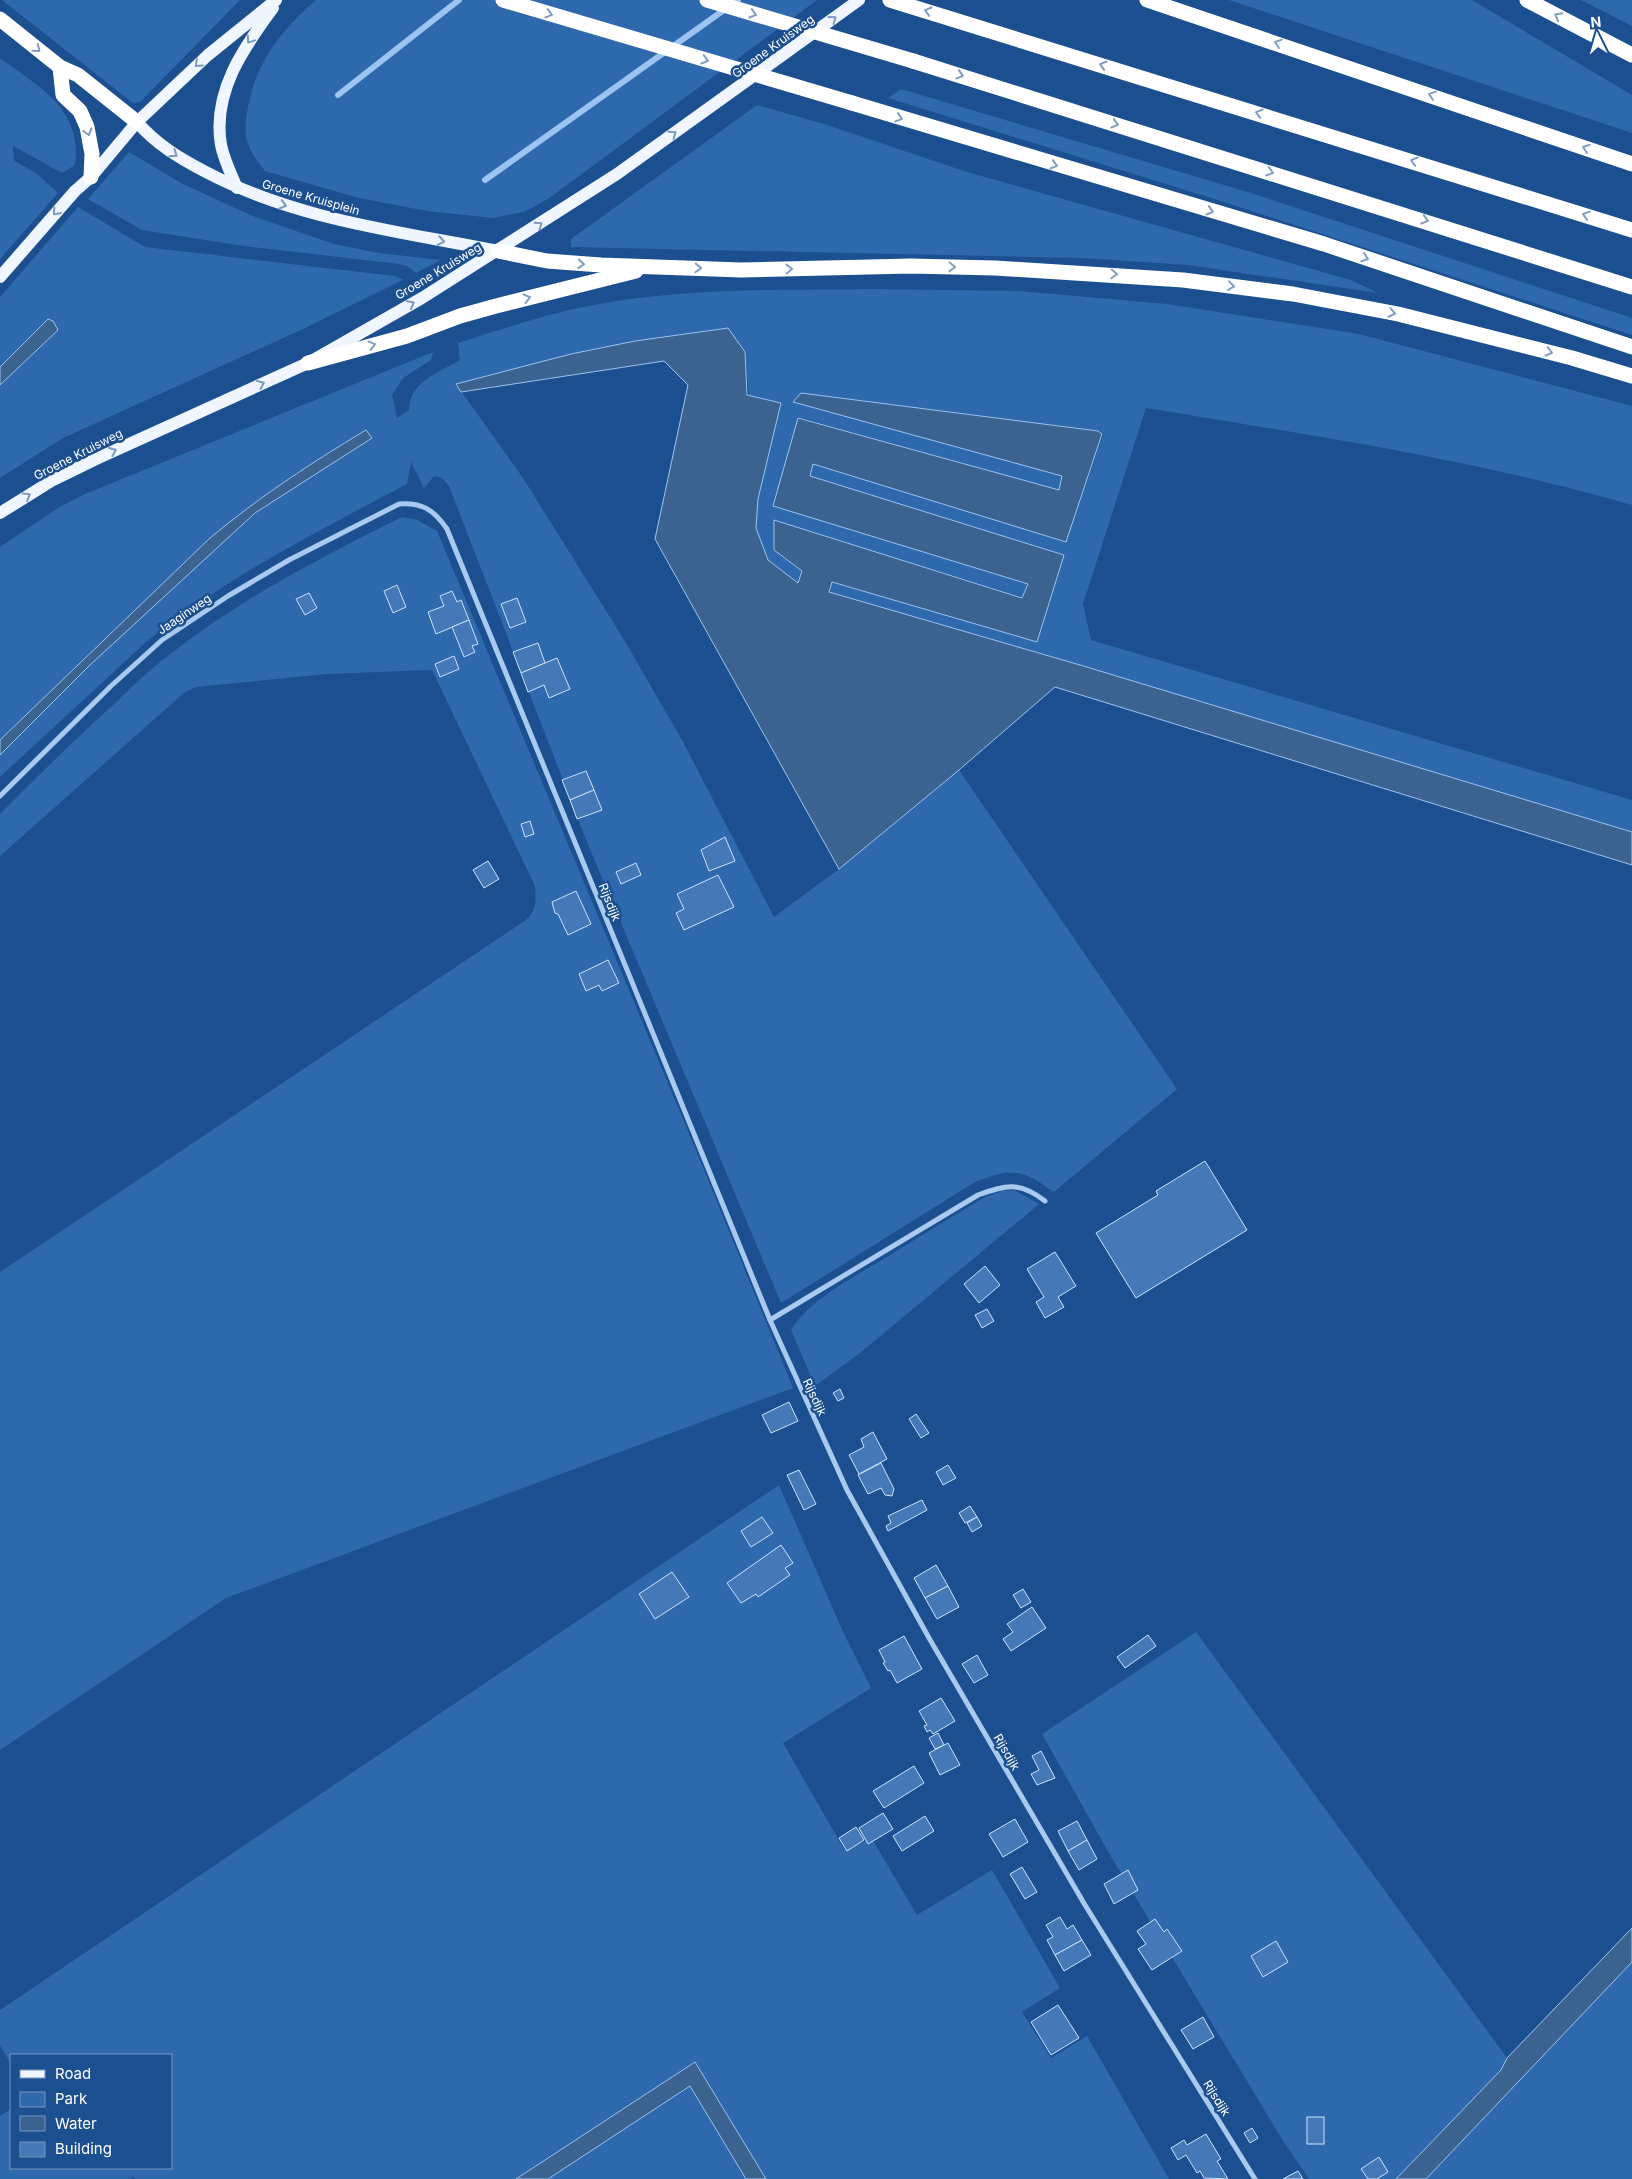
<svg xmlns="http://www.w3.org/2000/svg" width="1632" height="2179" font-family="Inter,sans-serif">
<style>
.green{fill:#2e69ad}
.water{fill:#3c6290;stroke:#9cc4f0}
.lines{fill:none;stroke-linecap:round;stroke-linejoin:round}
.stream{stroke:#9cc4f0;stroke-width:6}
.building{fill:#4478b7;stroke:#cfe3fa}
.minor{stroke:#a9c9ee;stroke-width:5}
.primary{stroke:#f0f6ff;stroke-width:12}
.motorway{stroke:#fff;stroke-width:15}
.motorway-bridge{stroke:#fff;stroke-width:15}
.oneway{stroke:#829ec1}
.oneway2{stroke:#7b9ac1}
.labels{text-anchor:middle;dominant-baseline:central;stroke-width:5;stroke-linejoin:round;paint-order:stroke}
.street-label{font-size:12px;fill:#fff;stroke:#1b4f8f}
</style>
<rect width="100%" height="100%" fill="#1b4f8f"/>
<!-- green -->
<g class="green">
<path d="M2 0H240L140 102 133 103Z"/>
<path d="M316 0H817L548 199 524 212 493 218 427 211 359 198 265 171C258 162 250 152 247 141 244 130 246 118 248 107 256 62 282 29 316 0Z"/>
<path d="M1229 0H1472L1632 95V133Z"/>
<path d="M1581 0H1632V26Z"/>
<path d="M0 58C39 87 83 109 75 165L62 173 13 146 14 161 36 173 58 193 0 259Z"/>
<path d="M901 89 1251 193 1632 318V335L1224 202 888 98Z"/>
<path d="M757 105 824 124 967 172 1351 280 1378 293 1188 265 1083 258 571 247V239Z"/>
<path d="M129 152 181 183 250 215 334 244 379 253 441 260 416 273 407 266 399 264 244 246 142 230 88 199Z"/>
<path d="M78 207 145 247 395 276 403 280 303 329 63 438 0 478V385L58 330 48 319 0 367V297Z"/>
<path d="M874 289 1019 291 1167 304 1359 334 1632 406V505C1473 459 1309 435 1146 408L1083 604 1091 640 1632 800V833L1080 665 830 593 832 582 1037 642 1063 554 810 476 813 464 1066 542 1103 435 1100 431 801 393 1062 475 1059 490 798 417 774 505 1028 584 1022 597 774 520V549L802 571 798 584 767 560 755 528 758 496 745 352 635 341 571 354 456 384 523 478 623 638 682 740 774 917 839 869 959 770 1177 1089 1054 1192C1021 1169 1013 1167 975 1182L781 1303 587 842 449 486 442 478 434 476 424 488 411 462 407 484C317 532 226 577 146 642L0 777V755C82 673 164 589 254 515 290 485 334 465 371 438L365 430C311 463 259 497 210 538L0 740V547L58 508 85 494 433 352 431 360 403 378 392 395 397 418 409 410C409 382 438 373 460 360L458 343C506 328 555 311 605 303 693 288 784 290 874 289Z"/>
<path d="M402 517 417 520 437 531 698 1155 793 1388 226 1598 0 1750V1272L526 920C537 909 536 901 535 886L432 670 326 674 196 687 184 693 159 715 0 856V814C37 777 73 741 112 706 127 692 142 676 159 663 233 603 317 559 402 517Z"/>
<path d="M1014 1190 1039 1204 860 1353 815 1386 791 1330C810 1299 854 1277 885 1258 917 1238 950 1218 983 1198L1002 1191Z"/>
<path d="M779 1485 844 1634 871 1688 783 1743 844 1849 872 1839 917 1915 992 1870 1060 1988 1022 2012 1051 2058 1087 2036 1169 2179H766L695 2062 516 2179H135L134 2177 130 2179H0V2116L11 2109V2168H171V2055H11V2063L0 2046V2010Z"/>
<path d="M1196 1632 1507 2058 1501 2070 1396 2179H1309L1282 2139 1110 1855 1042 1734Z"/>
<path d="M1632 1962V2179H1426Z"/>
<path d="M690 2086 746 2179H548Z"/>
</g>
<!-- water -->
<g class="water">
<path d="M48 319 53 321 58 330 0 385V367Z"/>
<path d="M728 328 745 352 747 395 781 403 758 499 756 528 768 560 798 583 802 571 774 550V520L1022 598 1028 584 773 506 798 418 1059 490 1062 476 793 402 801 393 1098 431 1102 434 1066 542 813 464 810 476 1064 555 1037 642 832 582 829 592 1080 665 1632 832V865L1055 687 959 770 839 869 655 539 688 385 664 361 461 392 456 384 571 354 635 341Z"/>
<path d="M366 430 372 438 255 513 90 665 0 755V740L210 538C259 497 311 463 366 430Z"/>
<path d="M1632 1928V1962L1426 2179H1396L1501 2070 1507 2058Z"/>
<path d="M695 2062 766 2179H746L690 2086 548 2179H516Z"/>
</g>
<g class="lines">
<!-- stream -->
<g class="stream">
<path d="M338 95 459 0"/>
<path d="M485 180 738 0"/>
</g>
</g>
<!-- building -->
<g class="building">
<path d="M397 585 406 607 393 613 384 591Z"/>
<path d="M452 591 457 602 461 600 469 620 436 634 428 612 444 606 440 596Z"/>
<path d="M309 593 317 608 305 615 296 599Z"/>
<path d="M517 598 526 622 510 628 501 604Z"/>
<path d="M469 620 478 644 472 646 475 652 464 657 452 627Z"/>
<path d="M538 643 545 663 521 673 513 652Z"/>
<path d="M454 656 459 669 440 677 435 664Z"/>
<path d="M557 658 570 689 549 698 544 685 528 692 521 673Z"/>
<path d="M586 771 594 790 570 800 562 780Z"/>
<path d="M594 790 602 810 577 819 570 800Z"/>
<path d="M530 821 534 834 525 837 521 824Z"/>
<path d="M725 837 735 861 709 871 701 850Z"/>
<path d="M488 861 499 879 484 888 473 870Z"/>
<path d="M636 863 641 875 621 884 616 872Z"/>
<path d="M718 875 734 907 684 930 676 913 684 909 677 894Z"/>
<path d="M576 891 591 924 568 935 558 914 555 913 552 902Z"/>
<path d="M608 960 619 983 602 991 599 985 586 991 579 974Z"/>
<path d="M1205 1161 1247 1230 1136 1298 1096 1233 1158 1195 1156 1191Z"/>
<path d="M1055 1252 1076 1286 1058 1297 1064 1307 1045 1318 1036 1302 1044 1297 1027 1269Z"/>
<path d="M985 1266 1000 1285 979 1303 964 1284Z"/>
<path d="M987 1309 994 1321 982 1328 975 1315Z"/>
<path d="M840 1389 844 1398 838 1401 833 1393Z"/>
<path d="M789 1402 798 1421 771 1433 762 1415Z"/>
<path d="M916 1414 929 1433 921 1438 909 1419Z"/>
<path d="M873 1432 887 1459 859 1474 849 1455 864 1447 861 1439Z"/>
<path d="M881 1463 894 1489 892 1496 885 1495 881 1488 868 1494 858 1475Z"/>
<path d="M948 1465 956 1478 943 1485 936 1472Z"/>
<path d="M799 1470 816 1504 804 1510 787 1475Z"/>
<path d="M922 1500 927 1510 888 1531 886 1526 891 1523 888 1516Z"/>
<path d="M970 1506 977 1517 965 1523 959 1513Z"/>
<path d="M762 1517 773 1533 751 1547 741 1531Z"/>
<path d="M977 1517 982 1526 972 1532 967 1523Z"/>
<path d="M781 1545 793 1563 785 1568 790 1575 758 1597 756 1594 741 1603 727 1583Z"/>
<path d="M936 1565 948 1586 925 1598 914 1578Z"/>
<path d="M672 1572 689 1597 655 1619 639 1594Z"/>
<path d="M948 1586 959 1607 937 1619 925 1598Z"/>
<path d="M1023 1589 1031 1602 1021 1608 1013 1595Z"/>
<path d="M1032 1607 1046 1628 1011 1651 1003 1639 1013 1632 1007 1624Z"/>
<path d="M1148 1635 1156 1646 1125 1668 1117 1657Z"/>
<path d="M904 1636 922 1669 897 1683 890 1670 888 1671 883 1663 885 1662 879 1650Z"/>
<path d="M977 1655 988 1675 974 1683 962 1664Z"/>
<path d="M941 1698 955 1721 933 1734 930 1730 927 1732 924 1726 927 1725 919 1711Z"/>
<path d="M938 1733 944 1745 935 1749 929 1738Z"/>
<path d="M948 1743 960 1765 940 1775 929 1753Z"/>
<path d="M1041 1751 1055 1778 1037 1785 1031 1774 1039 1770 1032 1756Z"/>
<path d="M914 1766 924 1783 884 1808 873 1791Z"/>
<path d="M883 1813 893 1829 868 1844 859 1828Z"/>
<path d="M925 1816 934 1831 902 1851 893 1836Z"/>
<path d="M1015 1819 1028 1842 1003 1857 989 1834Z"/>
<path d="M1077 1821 1087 1840 1068 1851 1058 1831Z"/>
<path d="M856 1827 864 1840 847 1851 839 1838Z"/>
<path d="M1087 1840 1097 1859 1079 1870 1068 1851Z"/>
<path d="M1022 1867 1037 1892 1025 1899 1010 1874Z"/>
<path d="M1128 1870 1138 1890 1114 1904 1104 1884Z"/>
<path d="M1060 1917 1067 1929 1073 1925 1082 1940 1055 1955 1047 1940 1053 1937 1046 1925Z"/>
<path d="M1155 1919 1164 1932 1167 1929 1182 1951 1152 1970 1138 1949 1146 1944 1137 1931Z"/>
<path d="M1082 1940 1091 1955 1064 1971 1055 1955Z"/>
<path d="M1276 1941 1288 1962 1263 1977 1251 1956Z"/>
<path d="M1058 2005 1079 2038 1051 2055 1031 2022Z"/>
<path d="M1203 2017 1214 2037 1193 2049 1181 2030Z"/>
<rect x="1307" y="2117" width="17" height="27"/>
<path d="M1252 2128 1258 2138 1250 2143 1244 2133Z"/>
<path d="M1206 2134 1221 2159 1217 2161 1228 2179 1204 2178 1200 2171 1197 2173 1186 2155 1178 2160 1171 2148 1184 2140 1187 2145Z"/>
<path d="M1379 2157 1388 2172 1377 2179H1368L1361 2169Z"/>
<path d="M1298 2171 1303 2179H1283Z"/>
</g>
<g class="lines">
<!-- minor -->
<g class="minor">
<path d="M0 796 111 686 162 640 228 596 289 560 399 504C422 502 434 510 447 529L770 1320 847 1490 929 1638 1085 1905 1255 2179"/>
<path d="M770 1320 978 1195C1006 1185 1019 1181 1045 1201"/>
</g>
<!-- primary -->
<g class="primary">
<path d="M137 122C156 144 179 158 204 171 296 220 398 231 498 251"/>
<path d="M237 188C231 174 224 160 221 145 212 92 244 47 273 8"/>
<path d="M0 277 75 191 91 177 137 122 208 55 276 0"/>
<path d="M0 513 53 480 96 459 308 363 422 298 617 174 859 0"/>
</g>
<!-- motorway -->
<g class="motorway">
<path d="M890 0 1632 230"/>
<path d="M1147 0 1632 164"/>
<path d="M1527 0 1632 55"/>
<path d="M0 19 60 67 78 75 137 122"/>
<path d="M913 61 1632 287"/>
<path d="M60 67 63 95 80 111 87 127 92 154 91 177"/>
<path d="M852 103 1324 244 1632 347"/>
<path d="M498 251 547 261 601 265 741 270 911 266 995 268 1183 280 1293 294 1398 314 1572 358 1632 376"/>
<path d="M308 363 407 336 460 316 496 306 636 271"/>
</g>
<!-- motorway-bridge -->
<g class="motorway-bridge">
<path d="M503 0 852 103"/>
<path d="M707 0 913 61"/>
</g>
</g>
<!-- one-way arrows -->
<defs><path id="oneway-chevron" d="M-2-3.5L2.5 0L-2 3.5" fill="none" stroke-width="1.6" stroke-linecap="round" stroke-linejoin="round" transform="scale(1.25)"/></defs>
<g class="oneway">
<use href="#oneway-chevron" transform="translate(928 11) rotate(-164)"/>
<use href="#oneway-chevron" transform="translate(549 14) rotate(16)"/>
<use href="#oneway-chevron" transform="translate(753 14) rotate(16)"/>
<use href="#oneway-chevron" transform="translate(1558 16) rotate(-152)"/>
<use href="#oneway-chevron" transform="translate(1278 43) rotate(-161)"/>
<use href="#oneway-chevron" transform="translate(37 49) rotate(39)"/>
<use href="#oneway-chevron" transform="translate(705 60) rotate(16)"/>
<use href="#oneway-chevron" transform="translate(1103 65) rotate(-163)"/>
<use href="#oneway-chevron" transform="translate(960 75) rotate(17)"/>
<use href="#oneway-chevron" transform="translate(1432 95) rotate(-161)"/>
<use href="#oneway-chevron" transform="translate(1259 113) rotate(-163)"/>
<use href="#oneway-chevron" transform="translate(899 118) rotate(17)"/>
<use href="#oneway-chevron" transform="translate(1115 124) rotate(17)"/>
<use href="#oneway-chevron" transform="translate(88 132) rotate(74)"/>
<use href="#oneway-chevron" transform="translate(1586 148) rotate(-161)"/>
<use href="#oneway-chevron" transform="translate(1414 161) rotate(-163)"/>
<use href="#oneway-chevron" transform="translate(1054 165) rotate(17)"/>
<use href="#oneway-chevron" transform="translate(1270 172) rotate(17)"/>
<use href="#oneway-chevron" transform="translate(1210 211) rotate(16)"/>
<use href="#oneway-chevron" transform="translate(1586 215) rotate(-162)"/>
<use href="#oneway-chevron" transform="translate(1425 220) rotate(17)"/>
<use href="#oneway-chevron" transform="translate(1365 258) rotate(19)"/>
<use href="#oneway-chevron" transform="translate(581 264) rotate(4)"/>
<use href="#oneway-chevron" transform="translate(952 267) rotate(1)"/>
<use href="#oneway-chevron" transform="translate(698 268) rotate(2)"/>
<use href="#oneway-chevron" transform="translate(789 269) rotate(-1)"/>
<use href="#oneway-chevron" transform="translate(1114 274) rotate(3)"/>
<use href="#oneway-chevron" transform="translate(1231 286) rotate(7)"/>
<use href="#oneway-chevron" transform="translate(527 298) rotate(-14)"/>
<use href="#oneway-chevron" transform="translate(1392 313) rotate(12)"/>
<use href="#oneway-chevron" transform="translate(372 345) rotate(-15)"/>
<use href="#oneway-chevron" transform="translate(1549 352) rotate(14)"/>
</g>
<g class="oneway2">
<use href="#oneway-chevron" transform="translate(833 19) rotate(-36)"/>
<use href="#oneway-chevron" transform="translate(250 40) rotate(124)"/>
<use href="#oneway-chevron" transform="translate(198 64) rotate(138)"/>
<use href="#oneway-chevron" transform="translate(673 134) rotate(-35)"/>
<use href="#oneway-chevron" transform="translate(174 154) rotate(35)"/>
<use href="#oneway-chevron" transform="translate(283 205) rotate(16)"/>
<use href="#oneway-chevron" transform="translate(56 212) rotate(131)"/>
<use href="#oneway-chevron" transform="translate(539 225) rotate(-33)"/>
<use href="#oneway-chevron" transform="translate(441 241) rotate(10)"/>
<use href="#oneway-chevron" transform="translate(411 304) rotate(-28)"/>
<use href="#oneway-chevron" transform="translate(261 384) rotate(-24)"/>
<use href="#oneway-chevron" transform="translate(113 451) rotate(-24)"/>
<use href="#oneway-chevron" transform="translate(27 496) rotate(-32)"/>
</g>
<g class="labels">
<!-- street labels -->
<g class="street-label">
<text transform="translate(773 46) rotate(-36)">Groene Kruisweg</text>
<text transform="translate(311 197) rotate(16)">Groene Kruisplein</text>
<text transform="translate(438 271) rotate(-31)">Groene Kruisweg</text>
<text transform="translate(78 454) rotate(-27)">Groene Kruisweg</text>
<text transform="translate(184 614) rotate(-34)">Jaaginweg</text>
<text transform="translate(610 902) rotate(68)">Rijsdijk</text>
<text transform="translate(815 1397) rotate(65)">Rijsdijk</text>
<text transform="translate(1007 1752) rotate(60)">Rijsdijk</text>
<text transform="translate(1217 2098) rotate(58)">Rijsdijk</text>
</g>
</g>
<!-- legend -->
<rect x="10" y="2054" width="162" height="115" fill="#1b4f8f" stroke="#7695bc"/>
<rect x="20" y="2070" width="25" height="8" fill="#f0f6ff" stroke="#7695bc"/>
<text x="55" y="2079" font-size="15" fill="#ffffff">Road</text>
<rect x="20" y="2092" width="25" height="15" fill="#2e69ad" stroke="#7695bc"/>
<text x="55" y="2104" font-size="15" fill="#ffffff">Park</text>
<rect x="20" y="2116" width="25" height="15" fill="#3c6290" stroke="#7695bc"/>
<text x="55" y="2129" font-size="15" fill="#ffffff">Water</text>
<rect x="20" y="2142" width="25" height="15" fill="#4478b7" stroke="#7695bc"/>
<text x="55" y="2154" font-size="15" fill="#ffffff">Building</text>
<!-- north arrow -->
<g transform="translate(1597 35) rotate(355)" stroke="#1b4f8f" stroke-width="4" paint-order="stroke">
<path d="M0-4L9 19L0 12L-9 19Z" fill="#ffffff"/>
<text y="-8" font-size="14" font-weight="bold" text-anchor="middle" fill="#ffffff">N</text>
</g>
</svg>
